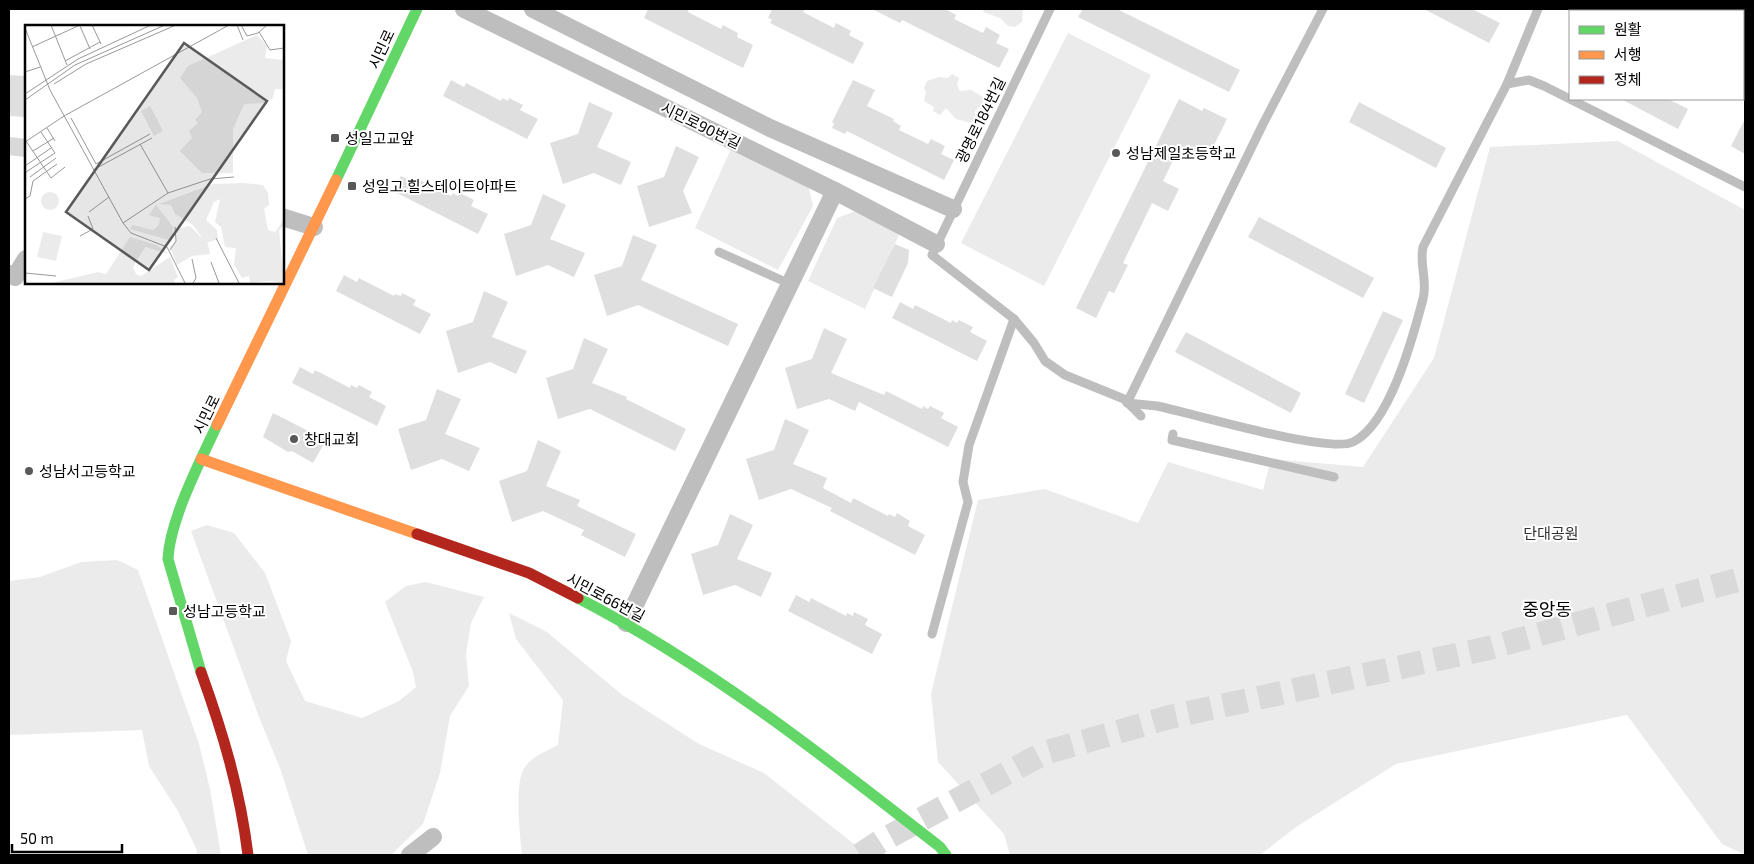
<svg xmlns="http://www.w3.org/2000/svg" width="1754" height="864" font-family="'Exo 2','Noto Sans KR',sans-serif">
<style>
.green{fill:#ebebeb}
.building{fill:#dfdfdf}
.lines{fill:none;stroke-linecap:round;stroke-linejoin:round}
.street-tunnel{stroke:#d9d9d9;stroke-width:18;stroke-dasharray:18 9;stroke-linecap:butt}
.secondary-tunnel{stroke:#d9d9d9;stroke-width:24;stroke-dasharray:24 12;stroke-linecap:butt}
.lane{stroke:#bebebe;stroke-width:9}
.street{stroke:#bebebe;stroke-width:18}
.fast{stroke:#63d668;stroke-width:11}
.slow{stroke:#ff974d;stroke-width:11}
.jam{stroke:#b3261e;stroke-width:11}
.poi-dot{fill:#595959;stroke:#fff;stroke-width:2}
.labels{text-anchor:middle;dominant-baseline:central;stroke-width:4;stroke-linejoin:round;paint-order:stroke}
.street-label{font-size:15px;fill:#000;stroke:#fff}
.poi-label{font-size:15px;fill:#000;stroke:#fff;text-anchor:start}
.park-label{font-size:15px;fill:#323232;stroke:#fff}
.quarter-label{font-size:18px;fill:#000;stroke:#fff}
.inset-road{fill:none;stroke:#999;stroke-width:1}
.view{fill:#595959;fill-opacity:0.15;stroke:#595959;stroke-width:2.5}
.inset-edge{fill:none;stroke:#000;stroke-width:2.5}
</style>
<rect width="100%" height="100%" fill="#fff"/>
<!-- green -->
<g class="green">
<path d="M984 9H1023L1022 22 1015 27 1008 26 1000 18 983 12Z"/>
<path d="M1068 33 1151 75 1044 286 961 243Z"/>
<path d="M952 74 959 78 957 85 960 91 971 90 983 97V103L975 111V118L971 123 956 119 946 108 940 115 933 111 934 107 924 101 926 92 924 88 927 81 939 77 948 78Z"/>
<path d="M1618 141 1745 210V855L1722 844 1627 715 1396 764 1296 827 1260 855H1010L1004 834 938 762 931 694 978 500 1045 489 1138 523 1168 462 1263 490 1271 459 1363 467 1434 358 1490 147Z"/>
<path d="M731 149 808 185 813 206 778 270 695 228Z"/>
<path d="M856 211 899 235 865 309 808 281 837 218Z"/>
<path d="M207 525 234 533 265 573 291 641 286 661 305 701 362 718 399 701 416 687 413 672 385 602 406 586 426 582 484 597 471 623 466 654 469 686 450 716 440 773 423 824 391 855H308L280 768 259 717 191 531Z"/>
<path d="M117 560 138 570 199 744 210 789 221 855H196L197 850 178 811 149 766 142 730 9 735V581L40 577 81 562Z"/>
<path d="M509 613 547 632 621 694 699 744 764 773 868 855H522C520 835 515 792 522 773 527 758 545 752 558 745L563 700 516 639Z"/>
</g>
<!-- building -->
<g class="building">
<path d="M648 9H689L688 12 721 29 723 25 738 33 737 37 753 45 743 68 644 18Z"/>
<path d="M772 9H805L803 12 834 28 836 23 851 31 849 35 864 43 853 64 770 23 772 19 768 18Z"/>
<path d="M872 9H945L956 15 954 19 983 33 986 27 1000 35 996 43 1009 49 999 68 902 20 900 23Z"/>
<path d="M1083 9H1117L1240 70 1229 92 1078 17Z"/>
<path d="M1424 9H1472L1500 23 1489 43Z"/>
<path d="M9 75 25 76 26 117 9 116Z"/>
<path d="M451 80 464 87 466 83 501 101 502 98 508 101 509 98 523 105 520 110 538 119 527 139 443 96Z"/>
<path d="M853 80 875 90 867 106 894 119 893 121 901 126 899 130 928 144 931 139 945 146 941 154 954 160 944 180 847 131 845 134 832 128 834 124 832 122Z"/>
<path d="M1179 99 1202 111 1204 108 1227 119 1207 159 1180 146 1163 181 1179 189 1168 211 1152 203 1123 263 1128 265 1114 293 1109 291 1096 318 1076 308Z"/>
<path d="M1621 99H1668L1688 109 1678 129Z"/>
<path d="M589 102 613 113 597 147 631 162 621 185 594 173 563 184 550 143 578 134Z"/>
<path d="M1359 102 1446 148 1436 168 1349 122Z"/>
<path d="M1745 119V154L1731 146Z"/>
<path d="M676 146 699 157 683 191 692 213 649 227 637 186 664 177Z"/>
<path d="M401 176 414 182 416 178 451 196 453 193 458 196 460 193 474 200 471 206 488 214 478 234 393 191Z"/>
<path d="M543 194 566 205 550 239 585 253 574 277 548 265 516 276 504 234 531 225Z"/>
<path d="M1259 217 1374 278 1363 298 1248 237Z"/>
<path d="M633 235 657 245 641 280 738 324 728 346 638 305 607 316 594 275 622 266Z"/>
<path d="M895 244 909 250 908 263 892 297 873 288Z"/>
<path d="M344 275 357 282 359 278 394 296 395 294 401 296 402 293 416 300 413 305 431 314 420 334 336 291Z"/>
<path d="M484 291 508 302 492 337 527 351 516 374 490 362 458 373 446 331 473 322Z"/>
<path d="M900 302 913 309 915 305 951 323 952 320 957 323 959 320 973 327 970 332 987 341 977 361 892 318Z"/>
<path d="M1383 311 1403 320 1364 403 1345 394Z"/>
<path d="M824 328 847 339 831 373 884 395 886 391 922 409 923 406 928 409 930 406 944 413 941 418 958 427 948 447 859 402 855 411 829 399 797 409 785 368 812 359Z"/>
<path d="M1186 332 1301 393 1291 413 1175 352Z"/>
<path d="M584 338 608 349 592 383 627 397 626 399 686 429 675 451 590 409 558 419 546 378 573 369Z"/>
<path d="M300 367 313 374 315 370 350 388 351 385 357 388 359 385 372 392 369 397 386 406 377 426 292 383Z"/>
<path d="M437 389 461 399 445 434 480 448 469 471 442 459 411 470 398 429 426 420Z"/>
<path d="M273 413 326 440 313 463 292 451 288 452 263 437Z"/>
<path d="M785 419 809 430 793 464 827 478 823 488 851 503 853 498 888 516 889 514 895 517 897 513 910 521 908 526 925 535 915 555 830 511 832 508 791 489 759 500 746 459 774 450Z"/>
<path d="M538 440 561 451 546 486 580 500 577 506 636 534 625 557 581 535 584 530 543 511 512 522 499 481 527 471Z"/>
<path d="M730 514 753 525 737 559 772 573 761 597 735 585 703 595 691 554 718 545Z"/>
<path d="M796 595 809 602 811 598 846 616 847 613 853 616 854 612 868 619 865 625 882 634 872 654 788 611Z"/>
</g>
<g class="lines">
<!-- street-tunnel -->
<path class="street-tunnel" d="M9 146 26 148"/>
<!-- secondary-tunnel -->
<path class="secondary-tunnel" d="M860 855 883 840 1044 753 1170 717 1489 648 1745 578"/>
<!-- lane -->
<g class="lane">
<path d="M1050 9 932 255 1014 319 1034 343 1045 361 1065 375 1124 399 1141 416"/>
<path d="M1323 9 1263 124 1127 403C1137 404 1147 405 1157 406 1192 413 1327 454 1353 442 1390 424 1413 337 1423 299 1428 281 1419 265 1423 247L1507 84 1529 80 1544 86 1745 187"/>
<path d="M1507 84 1538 9"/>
<path d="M719 252 790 284"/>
<path d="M1173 434 1172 440 1334 477"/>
<path d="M932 634 968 502 963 482 969 445 1014 319"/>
</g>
<!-- street -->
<g class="street">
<path d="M464 9 835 191 936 244"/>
<path d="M533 9 770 128 953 209"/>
<path d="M282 217 314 227"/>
<path d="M9 274 15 277 26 259"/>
<path d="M626 623 835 191"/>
<path d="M410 855 433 837"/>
</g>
<!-- fast -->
<g class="fast">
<path d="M336 180 417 9"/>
<path d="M578 598C708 665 825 757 940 847L946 855"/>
<path d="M201 672 168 559C170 519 200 462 217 425"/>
</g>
<!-- slow -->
<g class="slow">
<path d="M1655 9 1660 11"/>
<path d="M1743 53 1745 55"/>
<path d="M217 425 336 180"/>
<path d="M201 459 417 534"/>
</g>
<!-- jam -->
<g class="jam">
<path d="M417 534 529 573 578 598"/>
<path d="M201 672C223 733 240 790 248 855"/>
</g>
</g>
<!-- markers -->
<g class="poi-dot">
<rect x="330" y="133" width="10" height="10" rx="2.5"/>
<circle cx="1116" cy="153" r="5"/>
<rect x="347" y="181" width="10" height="10" rx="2.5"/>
<circle cx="294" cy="439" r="5"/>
<circle cx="29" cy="471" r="5"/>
<rect x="168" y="606" width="10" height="10" rx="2.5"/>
</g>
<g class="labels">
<!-- street labels -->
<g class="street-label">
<text transform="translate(381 49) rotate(-65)">시민로</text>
<text transform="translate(980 120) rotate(-64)">광명로184번길</text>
<text transform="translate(701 125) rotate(26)">시민로90번길</text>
<text transform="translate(206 414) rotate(-64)">시민로</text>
<text transform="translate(606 597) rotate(28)">시민로66번길</text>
</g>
<!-- poi labels -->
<g class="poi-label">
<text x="345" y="138">성일고교앞</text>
<text x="1126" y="153">성남제일초등학교</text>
<text x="362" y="186">성일고.힐스테이트아파트</text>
<text x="304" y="439">창대교회</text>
<text x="39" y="471">성남서고등학교</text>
<text x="183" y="611">성남고등학교</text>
</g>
<!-- park labels -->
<g class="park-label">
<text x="1551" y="533">단대공원</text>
</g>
<!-- quarter labels -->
<g class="quarter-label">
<text x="1547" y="609">중앙동</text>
</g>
</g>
<!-- overview -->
<g transform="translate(25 25)">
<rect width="259" height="259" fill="#fff"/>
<path d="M232 10 242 21 240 33 259 35V64H250L248 73 238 78 219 79 208 104V148H177L155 126 167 113 164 106 173 98 170 95 177 87 172 73 155 53 163 41ZM125 81 138 106 129 111 116 86ZM218 158 238 160 243 168 244 180 239 184 243 205 250 207 259 194V201L254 205 259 258 246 256 225 258 224 251 217 253 209 239 211 223 200 222 196 202 190 197 195 174 189 177 181 195 192 205 193 214 181 218 168 200 150 189 146 180 134 179 188 159ZM16 176a9 9 0 1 1 18 0a9 9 0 1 1-18 0ZM131 180 148 202 147 216 105 204 108 200 128 205 134 200 135 193 124 190ZM165 201 183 219 185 229 167 231 152 240 145 222 151 216V204ZM18 207 37 211 31 236 12 232ZM105 212 131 220 144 229 120 222 108 242 111 249 116 251 145 232 153 252 149 255 150 258H27L73 247 81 249Z" fill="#ebebeb"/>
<path class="inset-road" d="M26 0 42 40M67 0 76 19M212 0 218 15M216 0 222 11 233 8 242 0M55 1 65 24M0 3 25 65 98 198 106 208 142 222 160 258M234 7 245 25 259 23M7 22 55 0M40 36 75 17M0 47 15 42M29 59 61 39 151 0M0 69 53 34 126 0M0 75 50 40 140 0M46 93 71 139 125 109M22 103 30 116M1 116 26 153 40 142M0 117 39 91 204 0M115 119 143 168M8 126 29 113M0 141 26 123M68 145 127 113M1 147 30 128 16 107M5 152 31 133M8 156 32 139M0 174 5 171 8 156M64 187 84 172M98 198 143 168 185 154 209 152M55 211 68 204 63 191M191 213 214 258M145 225 151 216 150 202M167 234 171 253 168 258M186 237 194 258M0 248 31 251"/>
<path class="view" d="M159 18 242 76 124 245 41 187Z"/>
<rect width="259" height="259" class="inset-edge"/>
</g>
<!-- border -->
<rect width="1754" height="864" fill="none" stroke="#000000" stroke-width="20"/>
<!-- legend -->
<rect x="1569" y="10" width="175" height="90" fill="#ffffff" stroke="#999999"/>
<rect x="1579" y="26" width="25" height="8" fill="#63d668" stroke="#999999"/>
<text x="1614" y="35" font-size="15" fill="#000000">원활</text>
<rect x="1579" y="51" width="25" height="8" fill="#ff974d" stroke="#999999"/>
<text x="1614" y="60" font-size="15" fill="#000000">서행</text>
<rect x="1579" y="76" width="25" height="8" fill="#b3261e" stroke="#999999"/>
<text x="1614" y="85" font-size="15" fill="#000000">정체</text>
<!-- scale -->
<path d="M12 844v8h110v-8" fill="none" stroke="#000000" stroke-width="2.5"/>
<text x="20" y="844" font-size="15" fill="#000000" stroke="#ffffff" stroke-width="4" paint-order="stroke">50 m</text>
</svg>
